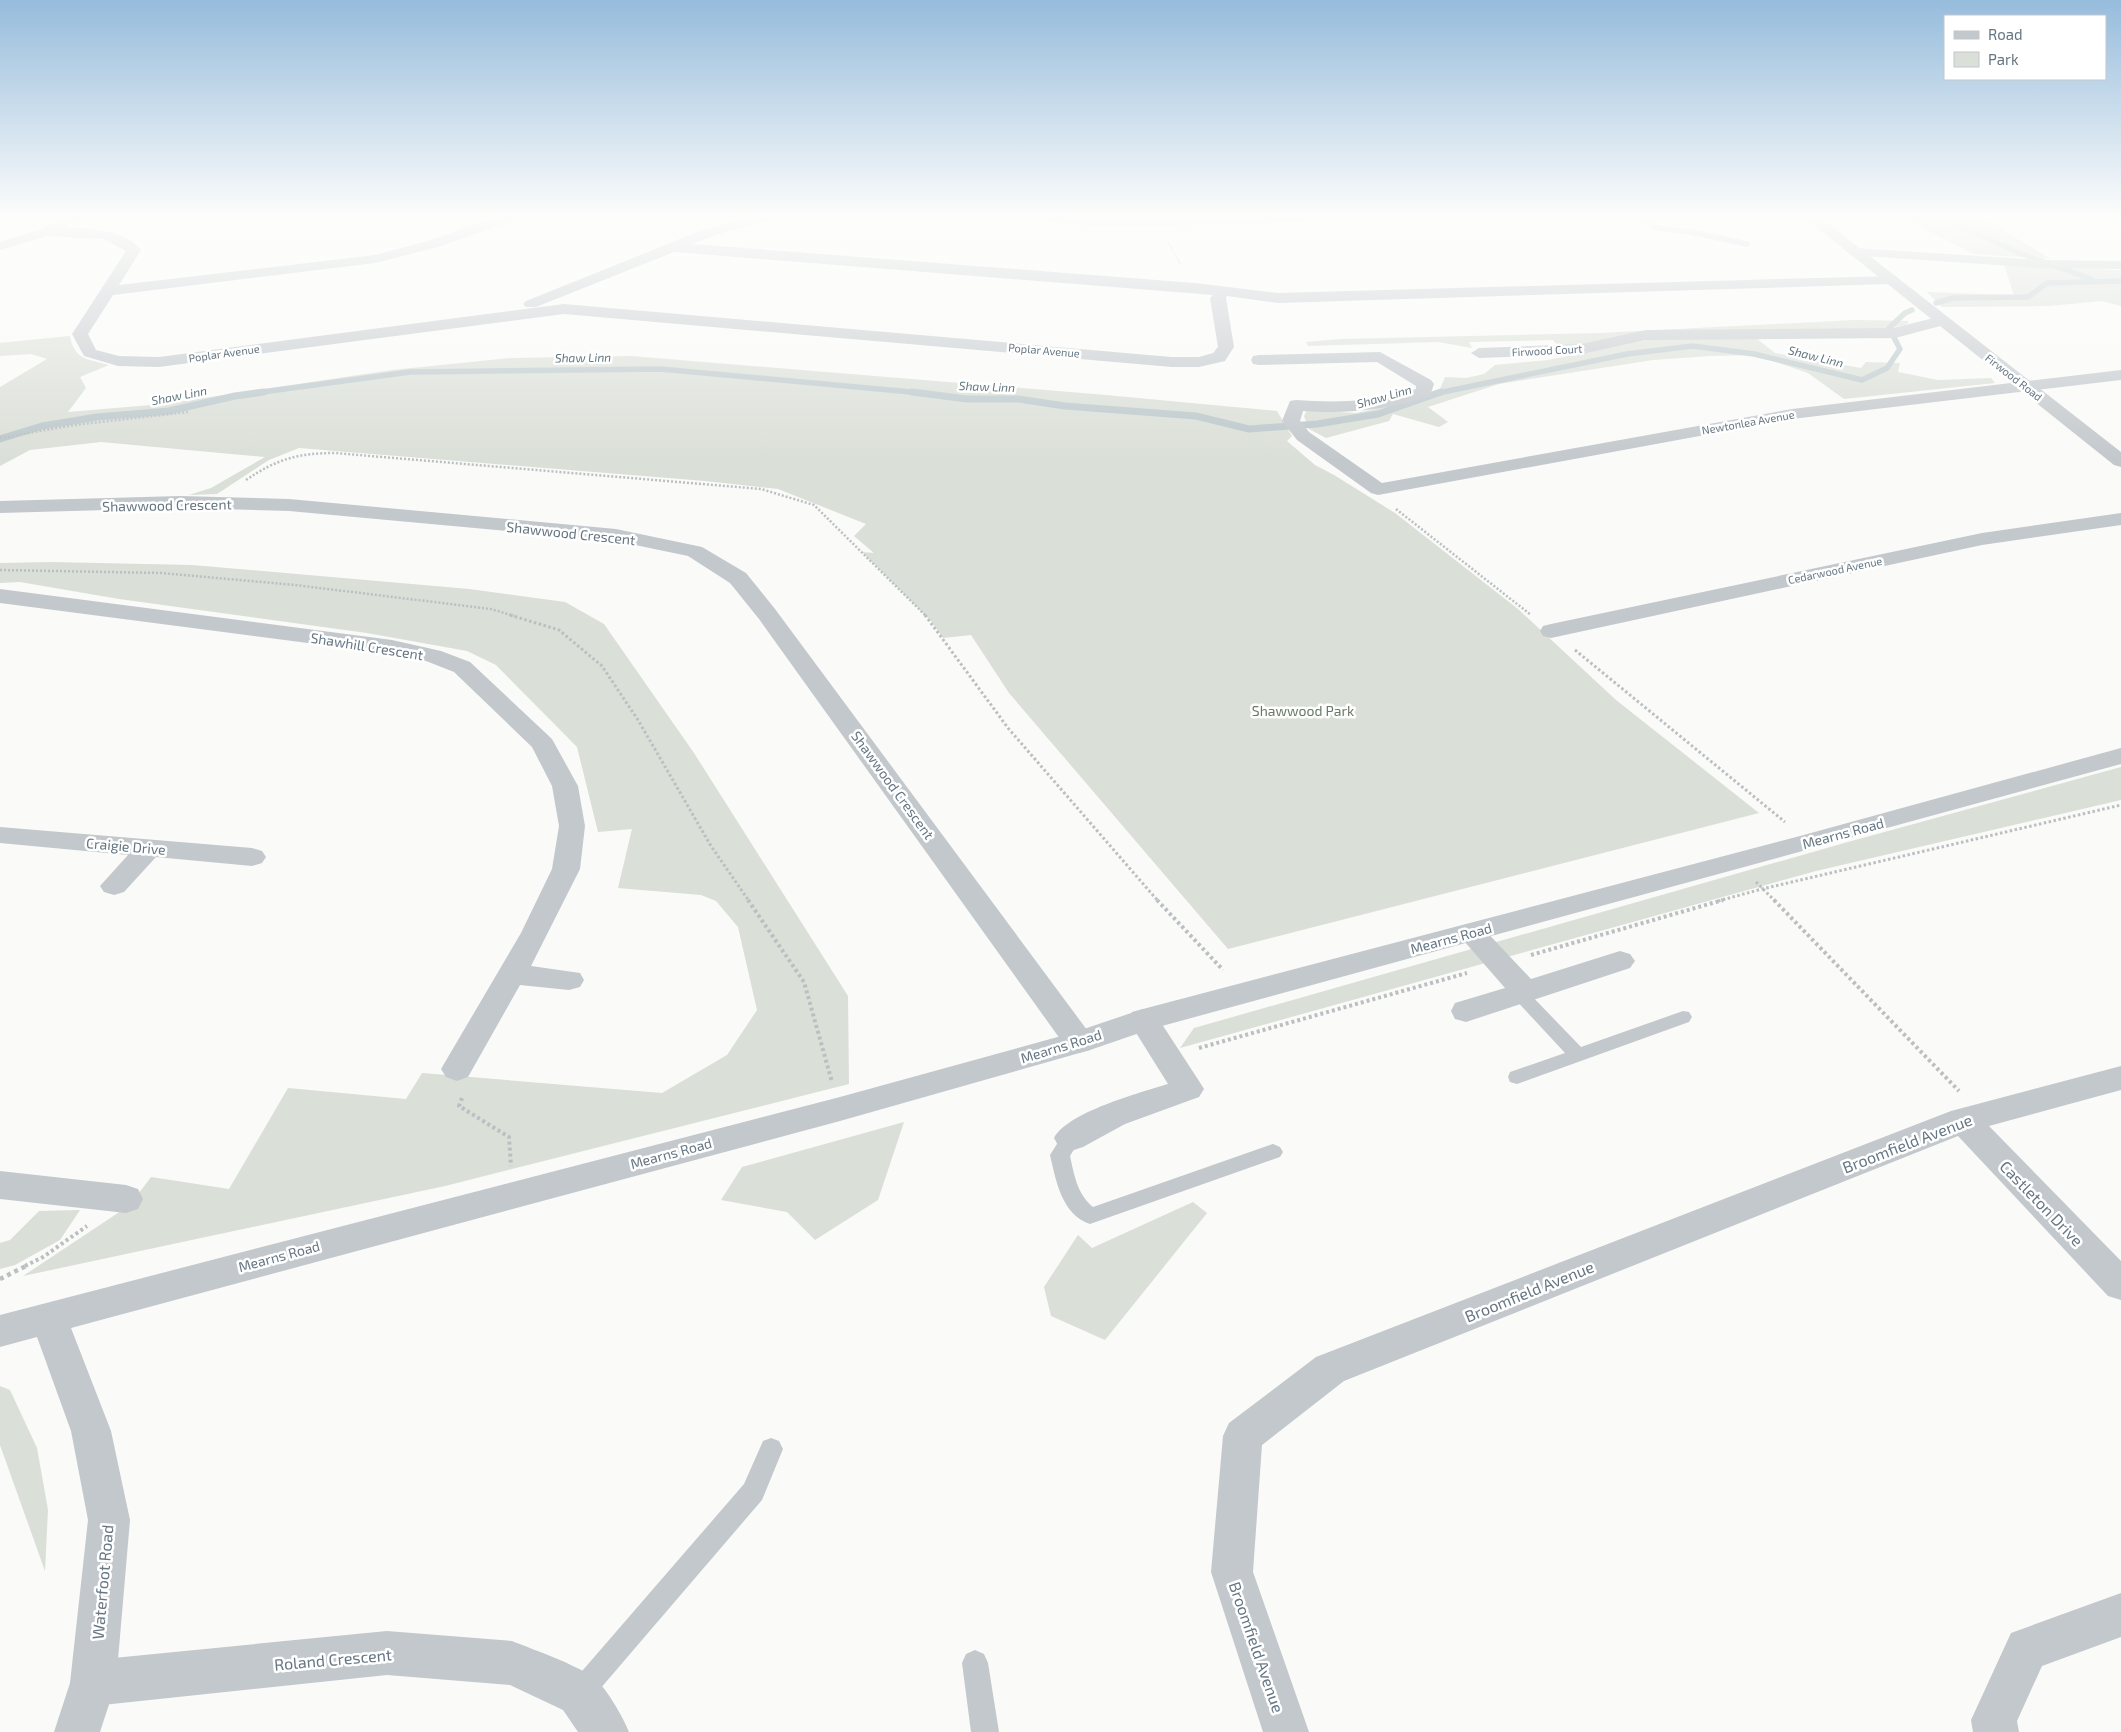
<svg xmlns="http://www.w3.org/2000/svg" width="2121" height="1732" font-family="'Exo 2',sans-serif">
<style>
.green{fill:#dadfd7}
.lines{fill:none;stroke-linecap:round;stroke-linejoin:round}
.stream-far1{stroke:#bbc7cb;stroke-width:5.5}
.stream{stroke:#bbc7cb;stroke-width:7}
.path-far4{stroke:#bbbfc2;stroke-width:2;stroke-dasharray:1 1;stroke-linecap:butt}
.path-far3{stroke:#bbbfc2;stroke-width:2.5;stroke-dasharray:2 2;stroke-linecap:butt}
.path-far2{stroke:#bbbfc2;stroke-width:3;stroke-dasharray:2.5 2.5;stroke-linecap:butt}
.path-far1{stroke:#bbbfc2;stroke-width:4;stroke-dasharray:3 3;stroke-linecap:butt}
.path{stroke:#bbbfc2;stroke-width:4.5;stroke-dasharray:4 4;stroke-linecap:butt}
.service{fill:#c3c8cc;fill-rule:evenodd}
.minor{fill:#c3c8cc;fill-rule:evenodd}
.tertiary{fill:#c3c8cc;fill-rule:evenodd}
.labels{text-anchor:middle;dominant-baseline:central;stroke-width:5;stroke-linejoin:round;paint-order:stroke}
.far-street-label{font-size:11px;fill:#657683;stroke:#fff}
.far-water-label{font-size:12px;font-style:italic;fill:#60757c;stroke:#fff}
.street-label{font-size:14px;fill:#657683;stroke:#fff}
.park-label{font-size:14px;fill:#687a64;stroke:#fff}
.near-street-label{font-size:16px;fill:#657683;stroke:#fff}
</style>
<rect width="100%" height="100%" fill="#fafaf8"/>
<!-- green -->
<g class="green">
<path d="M1903 218H1983L2051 259 1973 254Z"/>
<path d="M2004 265 2121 270V306L2102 301 2049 306 1942 307 1927 292 2014 295Z"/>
<path d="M1854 320 1908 321V324L1882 330 1642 333 1585 345 1558 346 1553 340 1469 342 1472 348 1438 342 1308 346 1306 342 1342 339 1600 333Z"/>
<path d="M70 336C74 360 88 359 109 365L80 377 86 388 68 412 163 404 392 370 511 358 631 356 1106 395 1277 411 1292 436 1287 441 1315 465 1334 475 1395 513 1518 609 1616 700 1759 813 1228 949 1009 693 971 635 943 638 931 621 862 552 874 553 854 536 866 524 778 489 705 481 299 448 269 460 217 494 189 495 211 488 265 457 101 442 30 450 0 466V387L47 359 31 354 0 356V343Z"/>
<path d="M1756 338 1775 353 1861 368 1866 362 1900 363 1898 372 1938 380 1991 378 1995 383 1844 399 1808 373 1755 355 1710 356 1653 360 1499 384 1428 407 1448 422 1439 427 1393 414 1389 421 1326 438 1309 429 1304 416 1307 410 1356 413 1389 406 1440 389 1445 377 1466 378 1484 374 1495 365 1548 360 1652 339Z"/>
<path d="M51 562 192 565 469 589 565 602 604 624 694 753 848 996 849 1084 445 1186 23 1276 130 1205 151 1177 229 1189 288 1088 406 1099 422 1073 662 1093 727 1055 757 1010 738 927 716 901 701 895 618 888 632 829 598 832 577 747 496 665 467 651 367 633 119 599 20 582 0 583V563Z"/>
<path d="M2121 767V800L1816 871 1180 1048 1194 1028 1848 842Z"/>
<path d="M904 1122 878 1200 815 1240 787 1212 721 1200 742 1167Z"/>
<path d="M1193 1202 1207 1213 1105 1340 1051 1316 1044 1287 1078 1235 1092 1248Z"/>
<path d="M80 1210 60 1240 15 1265 0 1269V1243L10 1240 39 1211Z"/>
<path d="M0 1386 10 1390 37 1448 48 1510 45 1571 0 1445Z"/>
</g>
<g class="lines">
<!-- stream-far1 -->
<g class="stream-far1">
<path d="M1636 218 1658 228 1691 232 1747 244"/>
<path d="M1944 218 2019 253 2091 279"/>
<path d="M1936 303 1953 298 2028 297 2047 283 2121 281"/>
<path d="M255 393 410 372 660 369 922 393"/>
<path d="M1438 393 1627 354 1693 346 1754 354 1862 380 1887 368 1900 349 1889 328 1905 313 1912 310"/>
</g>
<!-- stream -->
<g class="stream">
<path d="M912 392 967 399H1018L1065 406 1196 416 1249 429 1317 424 1378 414 1441 392"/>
<path d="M0 439 42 426 97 417 169 411 235 396 264 392"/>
</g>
<!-- path-far4 -->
<g class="path-far4">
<path d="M1923 218 1927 225 1941 235"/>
<path d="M1168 242 1181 265"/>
</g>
<!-- path-far3 -->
<g class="path-far3">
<path d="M0 438 74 425 188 412"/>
<path d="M246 480C277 459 298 453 335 453L761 489 814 505 926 616"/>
<path d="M1396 509 1531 615"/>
<path d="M0 570 161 573 295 585 491 609 514 616"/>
</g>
<!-- path-far2 -->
<g class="path-far2">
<path d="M510 615 559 630 602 666 638 720 711 846 749 901"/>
<path d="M925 615 1008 728 1158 901"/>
<path d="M1575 650 1785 822"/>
<path d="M1756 882 1775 901"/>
<path d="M1718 901 1762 889 2121 805"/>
</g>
<!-- path-far1 -->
<g class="path-far1">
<path d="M748 900 804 982 832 1082"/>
<path d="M1157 900 1223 970"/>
<path d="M1774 900 1959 1091"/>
<path d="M1531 955 1723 900"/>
<path d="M1199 1048 1467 973"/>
<path d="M462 1098 459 1106 509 1137 511 1166"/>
<path d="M25 1266 43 1257 87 1226"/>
</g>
<!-- path -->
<path class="path" d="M0 1279 28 1265"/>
<!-- service -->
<g class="service">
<path d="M1520 988 1526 990 1581 1047 1683 1011 1689 1012 1692 1017 1689 1022 1517 1084 1510 1082 1508 1077 1510 1072 1565 1053 1514 998 1511 994 1514 990Z"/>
<path d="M1071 1130 1078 1133 1081 1138 1070 1156C1074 1174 1077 1194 1093 1207L1273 1144 1280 1147 1283 1152 1280 1157 1090 1224C1062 1215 1056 1181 1050 1155L1064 1133Z"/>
<path d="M771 1438 779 1441 783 1449 762 1500 588 1703 579 1707 570 1703 566 1694 570 1685 744 1484 763 1441Z"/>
<path d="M975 1650 984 1654 988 1663 999 1732H971L962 1663 966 1654Z"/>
</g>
<!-- minor -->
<g class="minor">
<path d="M493 218H514L512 221 438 247 375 263 113 295 88 334 96 350 119 356 159 357 564 304 1172 357H1199L1213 353 1218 347 1210 298 1213 295 674 252 536 307H526L523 304 526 301C565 285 604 270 643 254 684 238 724 218 770 218L768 221 718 234 692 244 1195 283 1278 293 1890 276 1897 280 1890 284 1278 303 1227 296 1226 298 1234 347 1225 361 1199 367H1172L564 314 159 367 118 366 84 356 72 334 126 251 103 239 46 236 39 232C47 221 106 230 119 235 127 238 136 243 141 250L119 285 375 255 428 241Z"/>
<path d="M1044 218H1309L1302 222 1107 227 1051 222Z"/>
<path d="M1855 248 2040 260 2121 261V269L2040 268 1850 255 1848 252Z"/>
<path d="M1942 316 1950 321 1948 324 1895 338 1646 340 1582 354 1479 358 1471 353 1479 348 1582 344 1646 330 1893 328Z"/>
<path d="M1380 352 1431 380 1434 384 1430 396C1388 410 1347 414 1303 411L1300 421 1309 432 1382 483 1792 409 2121 370V380L1792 419 1378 495 1371 493 1297 440 1282 421 1290 401 1296 400C1337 403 1376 402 1416 389V386L1377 362 1259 365 1253 364 1251 360 1253 356 1259 355Z"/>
<path d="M180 496 289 499 616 529 702 547 746 573 775 609 1090 1034 1095 1042 1090 1050 1079 1053 1068 1050 759 619 730 583 688 556 616 541 289 511 180 508 0 513V501Z"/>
<path d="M2121 513V525L1982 545 1551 638 1543 636 1540 631 1543 626 1551 624 1982 533Z"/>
<path d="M0 589 392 640 441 651 470 662 552 739 578 786 585 826 580 869 531 966 580 973 584 980 580 987 569 990 520 985 468 1077 457 1081 446 1077 441 1069 521 933 552 869 559 826 552 786 532 747 454 672 426 661 392 654 0 603Z"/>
<path d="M0 827 252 848 262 851 266 857 262 863 252 866 156 857 124 892 114 895 104 892 100 886 128 855 0 843Z"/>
<path d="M1471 923 1481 926 1531 979 1620 951 1630 954 1635 961 1630 968 1466 1022 1455 1019 1451 1011 1455 1003 1505 988 1457 933 1461 926Z"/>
<path d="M1143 1009 1154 1012 1199 1081 1204 1089 1199 1097 1125 1124 1083 1147 1071 1151 1059 1147 1054 1138C1068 1112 1139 1093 1168 1084L1128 1020 1132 1012Z"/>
<path d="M2121 1066V1090L1989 1126 2121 1261V1300L2108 1296 1958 1136 1344 1381 1262 1445 1253 1572 1309 1732H1263L1211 1572 1223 1436 1229 1423 1316 1357 1951 1111Z"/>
<path d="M0 1171 126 1185 138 1189 143 1199 138 1209 126 1213 0 1199Z"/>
<path d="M2121 1593V1637L2042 1666 2017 1721 2019 1732H1973L1971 1720 2011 1633Z"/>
<path d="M387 1631 512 1641C537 1651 572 1663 593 1677 605 1685 624 1719 629 1732H578L563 1710 510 1685 387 1675 93 1706 77 1699 70 1683 77 1667 93 1660Z"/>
</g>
<!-- tertiary -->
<g class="tertiary">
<path d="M64 218H82L51 235 0 250V242L41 229Z"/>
<path d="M1805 218H1821L2121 452V467L2114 465Z"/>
<path d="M2121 748V764L1151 1029 1090 1050 840 1121 71 1328 111 1431 130 1520 116 1683 100 1732H54L70 1683 88 1520 71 1431 37 1337 0 1347V1315L840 1097 1072 1033 1143 1009 1800 836Z"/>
</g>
</g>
<!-- sky -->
<linearGradient id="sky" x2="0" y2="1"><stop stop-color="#96bcdc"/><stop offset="0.47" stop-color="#fdfdfc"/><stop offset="1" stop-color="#fdfdfc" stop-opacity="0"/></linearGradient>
<rect width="2121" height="461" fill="url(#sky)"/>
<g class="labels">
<!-- far-street labels -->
<g class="far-street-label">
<text transform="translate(1044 350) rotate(5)">Poplar Avenue</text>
<text transform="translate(1547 350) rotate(-3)">Firwood Court</text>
<text transform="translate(224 353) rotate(-8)">Poplar Avenue</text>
<text transform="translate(2014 377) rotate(38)">Firwood Road</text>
<text transform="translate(1748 422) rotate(-10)">Newtonlea Avenue</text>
<text transform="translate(1835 570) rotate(-12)">Cedarwood Avenue</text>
</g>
<!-- far-water labels -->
<g class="far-water-label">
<text transform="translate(1816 356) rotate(14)">Shaw Linn</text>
<text transform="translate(583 357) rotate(-1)">Shaw Linn</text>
<text transform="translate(987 386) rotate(2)">Shaw Linn</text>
<text transform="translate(179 395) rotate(-11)">Shaw Linn</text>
<text transform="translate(1384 396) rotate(-16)">Shaw Linn</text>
</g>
<!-- street labels -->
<g class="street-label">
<text transform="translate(167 505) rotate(-1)">Shawwood Crescent</text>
<text transform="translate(571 533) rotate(6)">Shawwood Crescent</text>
<text transform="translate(367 646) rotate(9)">Shawhill Crescent</text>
<text transform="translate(893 785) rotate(54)">Shawwood Crescent</text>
<text transform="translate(1843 833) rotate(-15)">Mearns Road</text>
<text transform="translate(126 846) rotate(5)">Craigie Drive</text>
<text transform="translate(1451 938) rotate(-15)">Mearns Road</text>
<text transform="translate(1061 1046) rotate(-17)">Mearns Road</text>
<text transform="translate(671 1153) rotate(-15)">Mearns Road</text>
<text transform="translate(279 1256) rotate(-15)">Mearns Road</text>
</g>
<!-- park labels -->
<g class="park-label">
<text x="1303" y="710">Shawwood Park</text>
</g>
<!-- near-street labels -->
<g class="near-street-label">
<text transform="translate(1907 1143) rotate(-21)">Broomfield Avenue</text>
<text transform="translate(2042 1203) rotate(46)">Castleton Drive</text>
<text transform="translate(1529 1291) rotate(-22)">Broomfield Avenue</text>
<text transform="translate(102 1582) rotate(-85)">Waterfoot Road</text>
<text transform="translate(1257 1647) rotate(71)">Broomfield Avenue</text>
<text transform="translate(333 1659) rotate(-5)">Roland Crescent</text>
</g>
</g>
<!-- legend -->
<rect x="1944" y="15" width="162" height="65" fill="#ffffff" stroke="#c1c8cd"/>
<rect x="1954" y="31" width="25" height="8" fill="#c3c8cc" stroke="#c1c8cd"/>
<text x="1988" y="40" font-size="15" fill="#657683">Road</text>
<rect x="1954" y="52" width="25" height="15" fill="#dadfd7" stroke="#c1c8cd"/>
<text x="1988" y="65" font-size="15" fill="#657683">Park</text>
</svg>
